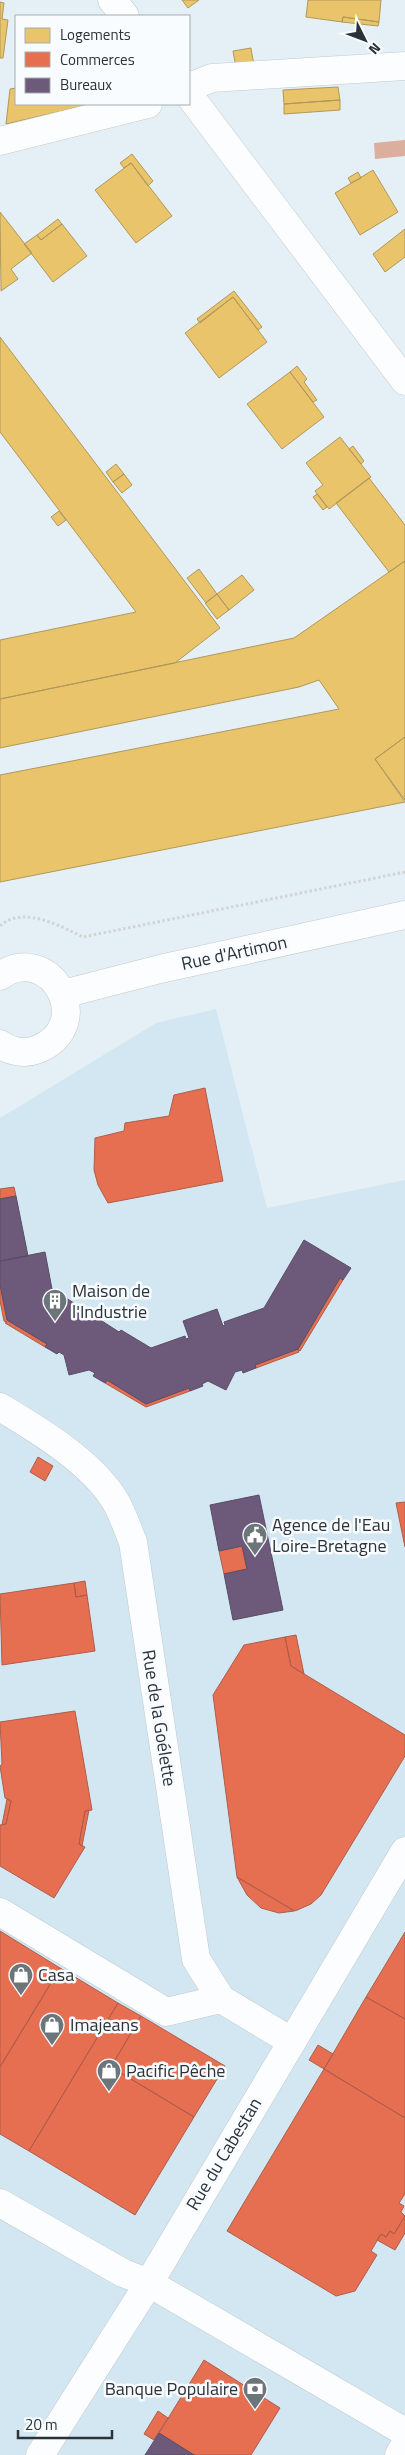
<svg xmlns="http://www.w3.org/2000/svg" width="405" height="2455" font-family="'Titillium Web',sans-serif">
  <style>
    .built { fill: #d3e7f2 }
    .water { fill: #dcae9e }
    .homes { fill: #e9c46a; stroke: #b0985b }
    .shops { fill: #e76f51; stroke: #af5d4a }
    .offices { fill: #6d597a; stroke: #594e66 }
    .lines { fill: none; stroke-linecap: round; stroke-linejoin: round }
    .minor-casing { stroke: #c1cace; stroke-width: 29 }
    .major-casing { stroke: #c1cace; stroke-width: 29 }
    .path { stroke: #d1d4d6; stroke-width: 3; stroke-dasharray: 2.5 2.5; stroke-linecap: butt }
    .minor { stroke: #fbfdfe; stroke-width: 28 }
    .major { stroke: #fbfdfe; stroke-width: 28 }
    .labels { text-anchor: middle; stroke-width: 5; stroke-linejoin: round; paint-order: stroke }
    .street-label { font-size: 18px; fill: #2b3338; stroke: #f8fcff }
    .poi-label { font-size: 18px; fill: #2b3338; stroke: #f8fcff; text-anchor: start }
  </style>
  <rect width="100%" height="100%" fill="#e5f0f6"/>
  <path class="built" d="M216,1009L267,1208L405,1180V2455H0V1118L156,1023Z"/>
  <path class="water" d="M405,140V156L375,159L374,143Z"/>
  <path class="homes" d="M182,0H199L188,8Z
    M308,0H381L379,22L343,17L342,22L306,17Z
    M0,2L4,3L2,19L8,20L3,58H0Z
    M343,17L379,22L378,26L342,22Z
    M251,48L254,66L236,68L233,51Z
    M338,87L340,100L284,104L283,90Z
    M16,88V104H92L6,124L10,89Z
    M340,100V110L284,114V104Z
    M132,154L153,181L148,186L131,163L124,168L120,163Z
    M131,163L172,216L136,243L95,190Z
    M373,170L398,212L360,235L335,193Z
    M358,172L361,178L351,183L348,178Z
    M0,212L32,253L11,269L18,279L1,291Z
    M58,219L62,224L41,240L37,235Z
    M62,224L87,256L53,282L24,244L37,235L41,240Z
    M405,229V257L385,272L373,254Z
    M234,291L262,327L258,330L233,297L200,323L197,319Z
    M233,297L267,342L219,378L185,333Z
    M0,337L220,628L175,663L0,699V640L136,612L0,432Z
    M297,366L307,379L304,382L317,400L313,402L290,372Z
    M290,372L324,417L282,449L247,404Z
    M340,437L371,477L329,509L315,491L323,485L306,463Z
    M353,446L364,461L361,464L349,449Z
    M116,464L124,474L113,482L106,472Z
    M124,474L132,485L122,493L113,482Z
    M369,478L405,525V561L389,572L336,503Z
    M317,494L327,507L323,510L313,497Z
    M59,511L66,520L58,526L51,517Z
    M405,561V737L375,759L405,802L0,882V775L339,709L319,680L299,687L0,748V699L294,638Z
    M199,569L217,594L206,603L187,578Z
    M242,575L254,590L229,610L217,594Z
    M217,594L229,610L217,619L205,603Z
    M405,737V800L375,759Z"/>
  <path class="shops" d="M205,1088L223,1181L108,1203L98,1185L94,1170L95,1138L124,1131L125,1123L169,1116L174,1095Z
    M14,1187L16,1196L0,1199V1189Z
    M340,1278L343,1280L300,1351L298,1349Z
    M0,1284L7,1320L47,1344L45,1347L5,1323L7,1322L4,1321L0,1301Z
    M298,1349L299,1352L256,1368L255,1365Z
    M107,1380L146,1404L189,1388L190,1391L146,1407L105,1383Z
    M38,1457L53,1466L45,1481L30,1472Z
    M405,1502V1547L396,1503Z
    M242,1546L247,1569L224,1574L219,1551Z
    M85,1581L87,1595L76,1597L74,1583Z
    M74,1583L76,1597L87,1595L95,1651L2,1665L0,1594Z
    M296,1635L304,1674L291,1666L285,1637Z
    M285,1637L291,1666L405,1735V1756L321,1895L311,1904L295,1911L237,1877L213,1695L244,1645Z
    M75,1711L92,1810L85,1811L79,1844L85,1847L54,1898L0,1866V1825L6,1824L11,1801L5,1798L0,1766L2,1764L0,1722Z
    M7,1799L11,1801L6,1824L2,1825Z
    M89,1810L82,1846L79,1844L85,1811Z
    M237,1877L294,1911L279,1913L261,1908L247,1895Z
    M0,1931L60,1968L0,2067Z
    M405,1932V2019L366,1997Z
    M60,1968L118,2003L29,2151L0,2134V2067Z
    M366,1997L405,2019V2118L324,2069Z
    M118,2003L141,2016L111,2067L194,2117L135,2215L29,2151Z
    M141,2016L225,2066L194,2117L111,2067Z
    M318,2045L333,2054L324,2069L309,2060Z
    M324,2069L405,2118V2194L399,2203L404,2206L401,2212L405,2216L394,2234L390,2231L386,2237L381,2234L371,2251L377,2255L355,2291L336,2296L227,2231Z
    M405,2216V2233L395,2250L377,2240L381,2234L386,2237L390,2231L394,2234Z
    M204,2360L280,2408L251,2455H194L159,2433Z
    M158,2411L168,2418L154,2440L144,2434Z"/>
  <path class="offices" d="M16,1196L28,1256L0,1261V1199Z
    M304,1240L351,1268L343,1280L340,1278L298,1349L255,1365L256,1368L243,1373L242,1370L235,1372L226,1390L208,1381L202,1384L203,1386L190,1391L189,1388L146,1404L107,1380L105,1383L93,1376L95,1373L89,1370L69,1375L64,1355L59,1352L57,1354L45,1347L47,1344L7,1320L0,1284V1261L45,1252L52,1289L119,1332L121,1330L151,1348L185,1336L186,1339L189,1338L183,1321L217,1309L223,1326L225,1325L224,1322L264,1308Z
    M259,1495L283,1610L233,1620L224,1574L247,1569L242,1546L219,1551L210,1505Z
    M159,2433L194,2455H145Z"/>
  <g class="lines">
    <defs>
      <path id="minor" d="M189,87L212,78L405,66
        M0,141L148,104
        M0,976C50,940 99,1026 36,1050C25,1054 10,1052 0,1044
        M63,994L160,969L405,915
        M0,1407C38,1430 89,1460 114,1499C122,1511 127,1528 133,1542L196,1959L221,1999L291,2041
        M0,1912L166,2012L221,1999
        M0,2203L123,2273L149,2283L405,2432
        M40,2455L149,2283L405,1851
        M399,2455L405,2445"/>
      <path id="major" d="M112,0L125,16
        M189,95L405,381"/>
    </defs>
    <use href="#minor" class="minor-casing"/>
    <use href="#major" class="major-casing"/>
    <path class="path" d="M0,926C23,905 60,926 83,937L405,872"/>
    <use href="#minor" class="minor"/>
    <use href="#major" class="major"/>
  </g>
  <defs>
    <symbol id="building-pin" viewBox="-11 -11 22 30"><path d="M0 17L-7.5 6A9.5 9.5 0 1 1 7.5 6Z" fill="#6c757a" stroke="#f8fcff"/><path d="M-4-6H4V6H1V3H-1V6H-4ZM-2.5-4.3h1.7v1.8h-1.7ZM.8-4.3h1.7v1.8H.8ZM-2.5-1h1.7V.8h-1.7ZM.8-1h1.7V.8H.8Z" fill="#fff"/></symbol>
    <symbol id="civic-pin" viewBox="-11 -11 22 30"><path d="M0 17L-7.5 6A9.5 9.5 0 1 1 7.5 6Z" fill="#6c757a" stroke="#f8fcff"/><path d="M-.6-6.5H3V-4.5H.6V-3L4-1V1h2V6H-6V1h2V-1L-.6-3ZM-1.2 2.5V6h2.4V2.5Z" fill="#fff"/></symbol>
    <symbol id="shop-pin" viewBox="-11 -11 22 30"><path d="M0 17L-7.5 6A9.5 9.5 0 1 1 7.5 6Z" fill="#6c757a" stroke="#f8fcff"/><path d="M-5-2.5h2.3a2.7 3.5 0 0 1 5.4 0H5L5.5 6h-11ZM-1.5-2.5h3a1.5 2.3 0 0 0-3 0Z" fill="#fff"/></symbol>
    <symbol id="bank-pin" viewBox="-11 -11 22 30"><path d="M0 17L-7.5 6A9.5 9.5 0 1 1 7.5 6Z" fill="#6c757a" stroke="#f8fcff"/><path d="M-6-4H6V4H-6ZM0-2.3a2.3 2.3 0 1 0 0 4.6a2.3 2.3 0 1 0 0-4.6Z" fill="#fff"/></symbol>
  </defs>
  <g fill-rule="evenodd">
    <use href="#building-pin" x="41" y="1287" width="28" height="38"/>
    <use href="#civic-pin" x="241" y="1521" width="28" height="38"/>
    <use href="#shop-pin" x="7" y="1961" width="28" height="38"/>
    <use href="#shop-pin" x="38" y="2011" width="28" height="38"/>
    <use href="#shop-pin" x="95" y="2057" width="28" height="38"/>
    <use href="#bank-pin" x="241" y="2375" width="28" height="38"/>
  </g>
  <g class="labels">
    <g class="street-label">
      <text transform="translate(234 953) rotate(-12)" y="6">Rue d'Artimon</text>
      <text transform="translate(159 1718) rotate(81)" y="6">Rue de la Goélette</text>
      <text transform="translate(224 2154) rotate(-59)" y="6">Rue du Cabestan</text>
    </g>
    <g class="poi-label">
      <text x="72" y="1297">Maison de<tspan x="72" dy="21">l'Industrie</tspan></text>
      <text x="272" y="1531">Agence de l'Eau<tspan x="272" dy="21">Loire-Bretagne</tspan></text>
      <text x="38" y="1981">Casa</text>
      <text x="70" y="2031">Imajeans</text>
      <text x="126" y="2077">Pacific Pêche</text>
      <text x="238" y="2395" text-anchor="end">Banque Populaire</text>
    </g>
  </g>
  <rect x="15" y="15" width="175" height="90" fill="#f8fcff" stroke="#a6acaf"/>
  <rect x="25" y="28" width="25" height="15" fill="#e9c46a" stroke="#a6acaf"/>
  <text x="60" y="40" font-size="15" fill="#2b3338">Logements</text>
  <rect x="25" y="52" width="25" height="15" fill="#e76f51" stroke="#a6acaf"/>
  <text x="60" y="65" font-size="15" fill="#2b3338">Commerces</text>
  <rect x="25" y="78" width="25" height="15" fill="#6d597a" stroke="#a6acaf"/>
  <text x="60" y="90" font-size="15" fill="#2b3338">Bureaux</text>
  <g transform="translate(365 40) rotate(132)" stroke="#f8fcff" stroke-width="4" paint-order="stroke">
  <path d="M0-4L9 19L0 12L-9 19Z" fill="#2b3338"/>
  <text y="-8" font-size="14" font-weight="bold" text-anchor="middle" fill="#2b3338">N</text>
  </g>
  <path d="M18 2430v8h94v-8" fill="none" stroke="#2b3338" stroke-width="2.5"/>
  <text x="25" y="2430" font-size="15" fill="#2b3338" stroke="#f8fcff" stroke-width="4" paint-order="stroke">20 m</text>
</svg>
